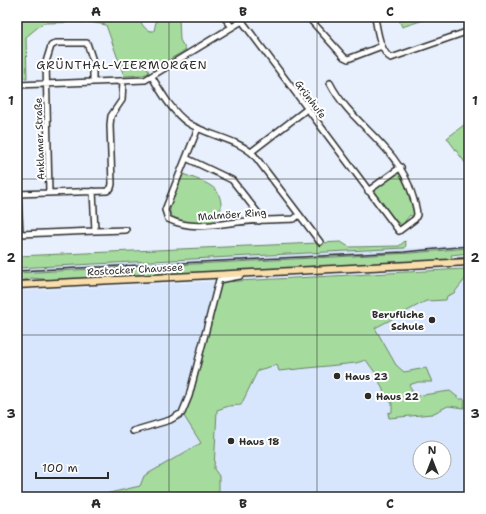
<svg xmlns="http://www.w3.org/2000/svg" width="486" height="514" font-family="'Shantell Sans',sans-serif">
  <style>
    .built { fill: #d8e6fd; fill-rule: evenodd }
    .green { fill: #a6db9e; stroke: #688364 }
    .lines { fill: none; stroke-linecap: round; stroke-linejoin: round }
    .minor-casing { stroke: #2b2b2b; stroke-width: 8 }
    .major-casing { stroke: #2b2b2b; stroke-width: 9 }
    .minor { stroke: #fff; stroke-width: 5 }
    .major { stroke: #f9deab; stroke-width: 6 }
    .rail { stroke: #2b2b2b; stroke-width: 1.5 }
    .grid { fill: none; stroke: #2b2b2b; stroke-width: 1; stroke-opacity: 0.55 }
    .poi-dot { fill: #2b2b2b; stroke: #fff; stroke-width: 1.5 }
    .labels { text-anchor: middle; stroke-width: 4; stroke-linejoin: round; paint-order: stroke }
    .street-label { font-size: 10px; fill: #2b2b2b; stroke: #fff }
    .poi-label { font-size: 10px; font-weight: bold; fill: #2b2b2b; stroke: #fff; text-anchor: start }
    .quarter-label { font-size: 12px; letter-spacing: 1px; fill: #2b2b2b; stroke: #fff }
    .neatline { fill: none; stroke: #2b2b2b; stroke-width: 1.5 }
    .grid-label { font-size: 13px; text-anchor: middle; font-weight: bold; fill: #2b2b2b }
  </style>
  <rect width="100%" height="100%" fill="#e8f0fe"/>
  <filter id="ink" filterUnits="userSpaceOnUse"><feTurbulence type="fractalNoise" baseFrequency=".025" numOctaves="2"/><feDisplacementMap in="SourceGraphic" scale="8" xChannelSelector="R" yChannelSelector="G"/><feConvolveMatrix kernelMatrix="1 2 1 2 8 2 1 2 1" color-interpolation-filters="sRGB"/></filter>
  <g filter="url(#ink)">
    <path class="built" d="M469,244V248L412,253L17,273V268L405,248H419Z
      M469,269V497H17V291ZM420,448H444V472H420Z"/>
    <path class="green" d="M17,17H138C142,24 145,32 154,31L157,17H179L180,40L186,50L158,66L145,61L149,73L143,75L124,76L106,25L90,22L43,23L26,37L27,78H20Z
      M398,17H433L402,27Z
      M469,121V168L447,138Z
      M400,172C409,182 418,205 414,218L410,215L405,221L407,224L402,225L392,219L372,191L379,184Z
      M183,174C193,178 208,182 216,190C223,199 223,214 214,221C206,227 177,221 170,215V209Z
      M405,241L406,244L405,248L17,268V256L341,242L349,247L399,246Z
      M469,248V253L451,255L452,258L469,257V259L450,261L54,280L31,278L17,282V273L412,253Z
      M464,269L466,278L454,293L447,296L446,300L426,301L375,328L396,365L404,372L426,368L432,382H418L409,385L416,396L450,391L460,399H465L464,408L448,406L432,414L389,418L388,413L392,412V403L387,399L376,374L366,360L356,363L279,371L277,365L258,370L241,405L229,406L217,410L214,469L219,476V497H92L140,486L144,476L201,443L182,413L219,282Z"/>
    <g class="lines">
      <defs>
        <path id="minor" d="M224,17L232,27
          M308,17L344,57L348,59L382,46
          M375,17C377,29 380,52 391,58L469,31
          M242,21L399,231L415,219L417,215C417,208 414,201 412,194C397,144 352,126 330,83
          M152,77C161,92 173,113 188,123C208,136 236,138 254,155L320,242
          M17,85L145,80L242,21L245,17
          M198,128L165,210L168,219C190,230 214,225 238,222C256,220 276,220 294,219L299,215
          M251,152L307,109
          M186,158L232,180L258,213L259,221
          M368,191L401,167
          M49,193L46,62L51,46L56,43H87L93,61V82
          M17,194L107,191L111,188L112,184L110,125L111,116L122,100L123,81
          M18,194L20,234L95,231L93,191
          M95,231L126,230
          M133,431L170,420L182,413L189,396L219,280L240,276"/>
        <path id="major" d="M17,285L469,262"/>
      </defs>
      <use href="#minor" class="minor-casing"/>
      <use href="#major" class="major-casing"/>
      <use href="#minor" class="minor"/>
      <use href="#major" class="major"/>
      <path class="rail" d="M17,271L404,252L469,246"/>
    </g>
  </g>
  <path class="grid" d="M169,17V497M317,17V497M17,179H469M17,335H469"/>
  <g class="poi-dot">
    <circle cx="432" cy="320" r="4"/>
    <circle cx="337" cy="376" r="4"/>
    <circle cx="368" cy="396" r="4"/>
    <circle cx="231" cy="441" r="4"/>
  </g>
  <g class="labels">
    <g class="street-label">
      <text transform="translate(311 99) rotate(53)" y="4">Grünhufe</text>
      <text transform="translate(39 139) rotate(-92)" y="4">Anklamer Straße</text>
      <text transform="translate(232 214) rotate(-4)" y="4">Malmöer Ring</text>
      <text transform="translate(135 269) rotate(-3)" y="4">Rostocker Chaussee</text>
    </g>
    <g class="poi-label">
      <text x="424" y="318" text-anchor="end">Berufliche<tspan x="424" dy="12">Schule</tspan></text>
      <text x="345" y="380">Haus 23</text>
      <text x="376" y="400">Haus 22</text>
      <text x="239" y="445">Haus 18</text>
    </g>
    <g class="quarter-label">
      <text x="122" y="69">GRÜNTHAL-VIERMORGEN</text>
    </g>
  </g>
  <rect width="486" height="514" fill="none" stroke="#fff" stroke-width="44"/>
  <g transform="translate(432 460)"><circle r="19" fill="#ffffff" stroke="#aaaaaa"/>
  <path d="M0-3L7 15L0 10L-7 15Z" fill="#2b2b2b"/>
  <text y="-6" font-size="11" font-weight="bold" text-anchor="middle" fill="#2b2b2b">N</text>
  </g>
  <path d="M36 472v6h72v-6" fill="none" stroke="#2b2b2b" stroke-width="2"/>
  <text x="42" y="472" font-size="12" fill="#2b2b2b" stroke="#ffffff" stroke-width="3" paint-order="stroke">100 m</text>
  <rect x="22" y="22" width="442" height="470" class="neatline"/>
  <g class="grid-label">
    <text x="96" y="16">A</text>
    <text x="243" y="16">B</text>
    <text x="390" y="16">C</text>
    <text x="11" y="105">1</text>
    <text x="475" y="105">1</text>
    <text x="11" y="262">2</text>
    <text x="475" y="262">2</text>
    <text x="11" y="418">3</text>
    <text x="475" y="418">3</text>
    <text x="96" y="508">A</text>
    <text x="243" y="508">B</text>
    <text x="390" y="508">C</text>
  </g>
</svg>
